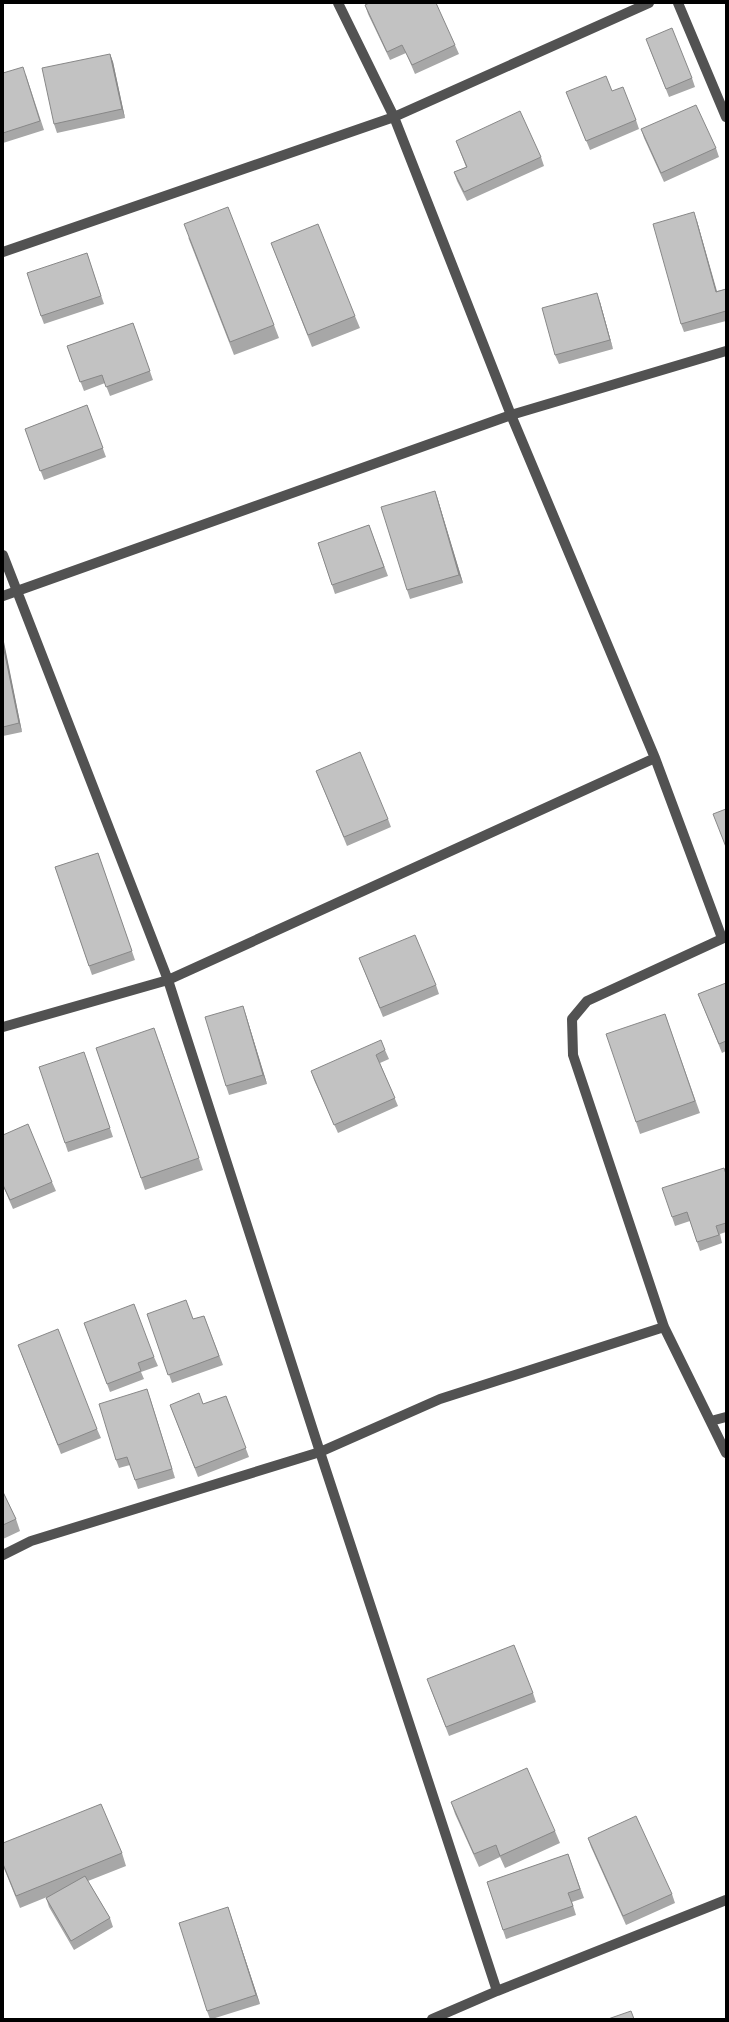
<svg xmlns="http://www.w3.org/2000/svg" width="729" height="2022" font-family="'Public Sans',sans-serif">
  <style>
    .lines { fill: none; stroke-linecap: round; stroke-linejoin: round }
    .minor { stroke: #525252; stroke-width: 10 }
    .wall { fill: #a7a7a7 }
    .shaded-wall { fill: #888 }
    .building { fill: #c2c2c2; stroke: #888 }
  </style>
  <rect width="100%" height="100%" fill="#fff"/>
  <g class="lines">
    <path class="minor" d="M338,3L394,117L511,415L655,758L722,938
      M678,3L726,117
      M3,252L394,117L649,3
      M3,555L168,980L320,1452L497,1991
      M3,596L511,415L726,351
      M726,937L587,1001L572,1019L573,1055L664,1327L726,1453
      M3,1027L168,980L655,758
      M711,1421L726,1417
      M3,1555L31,1541L320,1452L440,1399L664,1327
      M432,2019L497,1991L726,1900"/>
  </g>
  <path class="wall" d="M365,5L455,45L459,54L415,74L406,53L390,60L368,14Z
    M649,47L692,78L695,87L669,97Z
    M110,54L113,62L125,118L57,133L54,124Z
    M3,73L26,75L44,130L3,143Z
    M612,91L636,120L639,129L590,150L566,92Z
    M641,129L716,148L719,157L664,182L644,138Z
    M456,141L541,157L544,166L467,201L457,181L454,172L466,167Z
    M697,221L717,291L726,289V321L684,332L681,324Z
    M188,237L274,325L279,338L234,355Z
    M271,243L355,316L360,328L312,347Z
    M87,253L104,304L44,324L41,316Z
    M600,302L613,349L559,364L555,355Z
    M133,323L153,380L110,396L105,383L84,391L67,346Z
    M87,405L106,457L44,480L25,429Z
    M435,491L438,500L463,583L410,599L407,590Z
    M369,525L388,576L335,594L318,543Z
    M3,640L22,732L3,736Z
    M316,771L388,819L391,827L347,846Z
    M98,853L135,960L92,975L55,867Z
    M359,958L436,985L439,994L383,1017Z
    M726,983V1051L722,1053L698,994Z
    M243,1006L267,1084L229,1095L226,1086Z
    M665,1014L700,1113L640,1134L636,1122Z
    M159,1041L203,1170L145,1190L96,1048Z
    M385,1050L389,1059L380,1063L398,1106L338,1133L314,1080L311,1071Z
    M87,1060L113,1137L68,1152L65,1143Z
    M3,1135L52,1182L56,1191L13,1209L3,1186Z
    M726,1174V1232L720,1234L722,1243L700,1251L690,1221L675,1226L672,1217Z
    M147,1314L193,1319L204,1316L223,1365L172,1383Z
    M84,1323L154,1357L158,1366L141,1372L144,1379L110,1392Z
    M21,1353L97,1429L101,1438L61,1454Z
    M226,1396L249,1457L198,1477L170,1405L203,1404Z
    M150,1398L175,1478L138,1489L130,1465L119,1468L116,1460Z
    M3,1492L16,1519L20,1531L3,1539Z
    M430,1687L533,1693L536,1702L449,1736Z
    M451,1802L555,1831L560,1843L505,1868L500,1857L479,1867L455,1814Z
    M588,1838L672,1894L675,1903L626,1925L591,1847Z
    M3,1843L122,1853L126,1866L88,1881L110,1918L113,1927L74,1950L49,1907L46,1898L47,1897L20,1908L3,1866Z
    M568,1854L584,1898L572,1902L576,1915L506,1939L487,1882Z
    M228,1907L260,2004L212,2019H210L207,2011Z"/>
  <path class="shaded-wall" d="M110,54L113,62L125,118L122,109Z
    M694,212L697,221L719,300L716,292Z
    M597,293L600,302L613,349L610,340Z
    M435,491L438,500L463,583L459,575Z
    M3,640L4,642L22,732L19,723L3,645Z
    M243,1006L246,1015L267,1084L263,1075Z
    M147,1389L150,1398L175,1478L172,1469Z
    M228,1907L231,1916L260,2004L256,1995Z"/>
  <path class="building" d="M369,3H436L455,45L412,65L402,45L387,52L365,5Z
    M672,28L692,78L666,89L646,39Z
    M110,54L122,109L54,124L42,68Z
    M23,67L40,121L3,133V73Z
    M606,76L612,91L623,87L636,120L586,141L566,92Z
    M696,105L716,148L661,173L641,129Z
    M520,111L541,157L464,192L454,172L467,167L456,141Z
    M228,207L274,325L230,342L184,224Z
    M694,212L716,292L726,289V311L681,324L653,224Z
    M318,224L355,316L308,335L271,243Z
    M87,253L101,296L41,316L27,273Z
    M597,293L610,340L555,355L542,308Z
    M133,323L150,371L106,387L102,375L80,382L67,346Z
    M87,405L103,448L40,471L25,429Z
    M435,491L459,575L407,590L381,507Z
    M369,525L384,567L332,585L318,543Z
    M3,645L19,723L3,727Z
    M360,752L388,819L344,837L316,771Z
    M726,809V847L713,814Z
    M98,853L132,951L89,966L55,867Z
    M415,935L436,985L380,1008L359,958Z
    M726,983V1041L719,1044L698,994Z
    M243,1006L263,1075L226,1086L205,1017Z
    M665,1014L695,1101L636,1122L606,1034Z
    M154,1028L199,1158L141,1178L96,1048Z
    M381,1040L385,1050L376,1055L395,1098L334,1125L311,1071Z
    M84,1052L110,1128L65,1143L39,1067Z
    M28,1124L52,1182L10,1200L3,1185V1135Z
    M724,1168L726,1174V1223L716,1226L719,1235L697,1242L687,1212L672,1217L662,1188Z
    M186,1300L193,1319L204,1316L219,1356L168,1375L147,1314Z
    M134,1304L154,1357L138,1363L141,1371L107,1384L84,1323Z
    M58,1329L97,1429L58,1445L18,1345Z
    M147,1389L172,1469L135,1480L127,1457L116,1460L99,1404Z
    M199,1393L203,1404L226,1396L246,1448L195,1468L170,1405Z
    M3,1492L16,1519L3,1525Z
    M514,1645L533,1693L446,1727L427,1679Z
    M527,1768L555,1831L500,1856L496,1845L474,1854L451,1802Z
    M101,1804L122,1853L16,1896L3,1864V1843Z
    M636,1816L672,1894L623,1916L588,1838Z
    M568,1854L580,1889L568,1893L573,1906L503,1930L487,1882Z
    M85,1876L110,1918L71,1941L46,1898Z
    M228,1907L256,1995L207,2011L179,1923Z
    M631,2011L634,2019H608Z"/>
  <rect width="729" height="2022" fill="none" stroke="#000000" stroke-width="8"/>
</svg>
